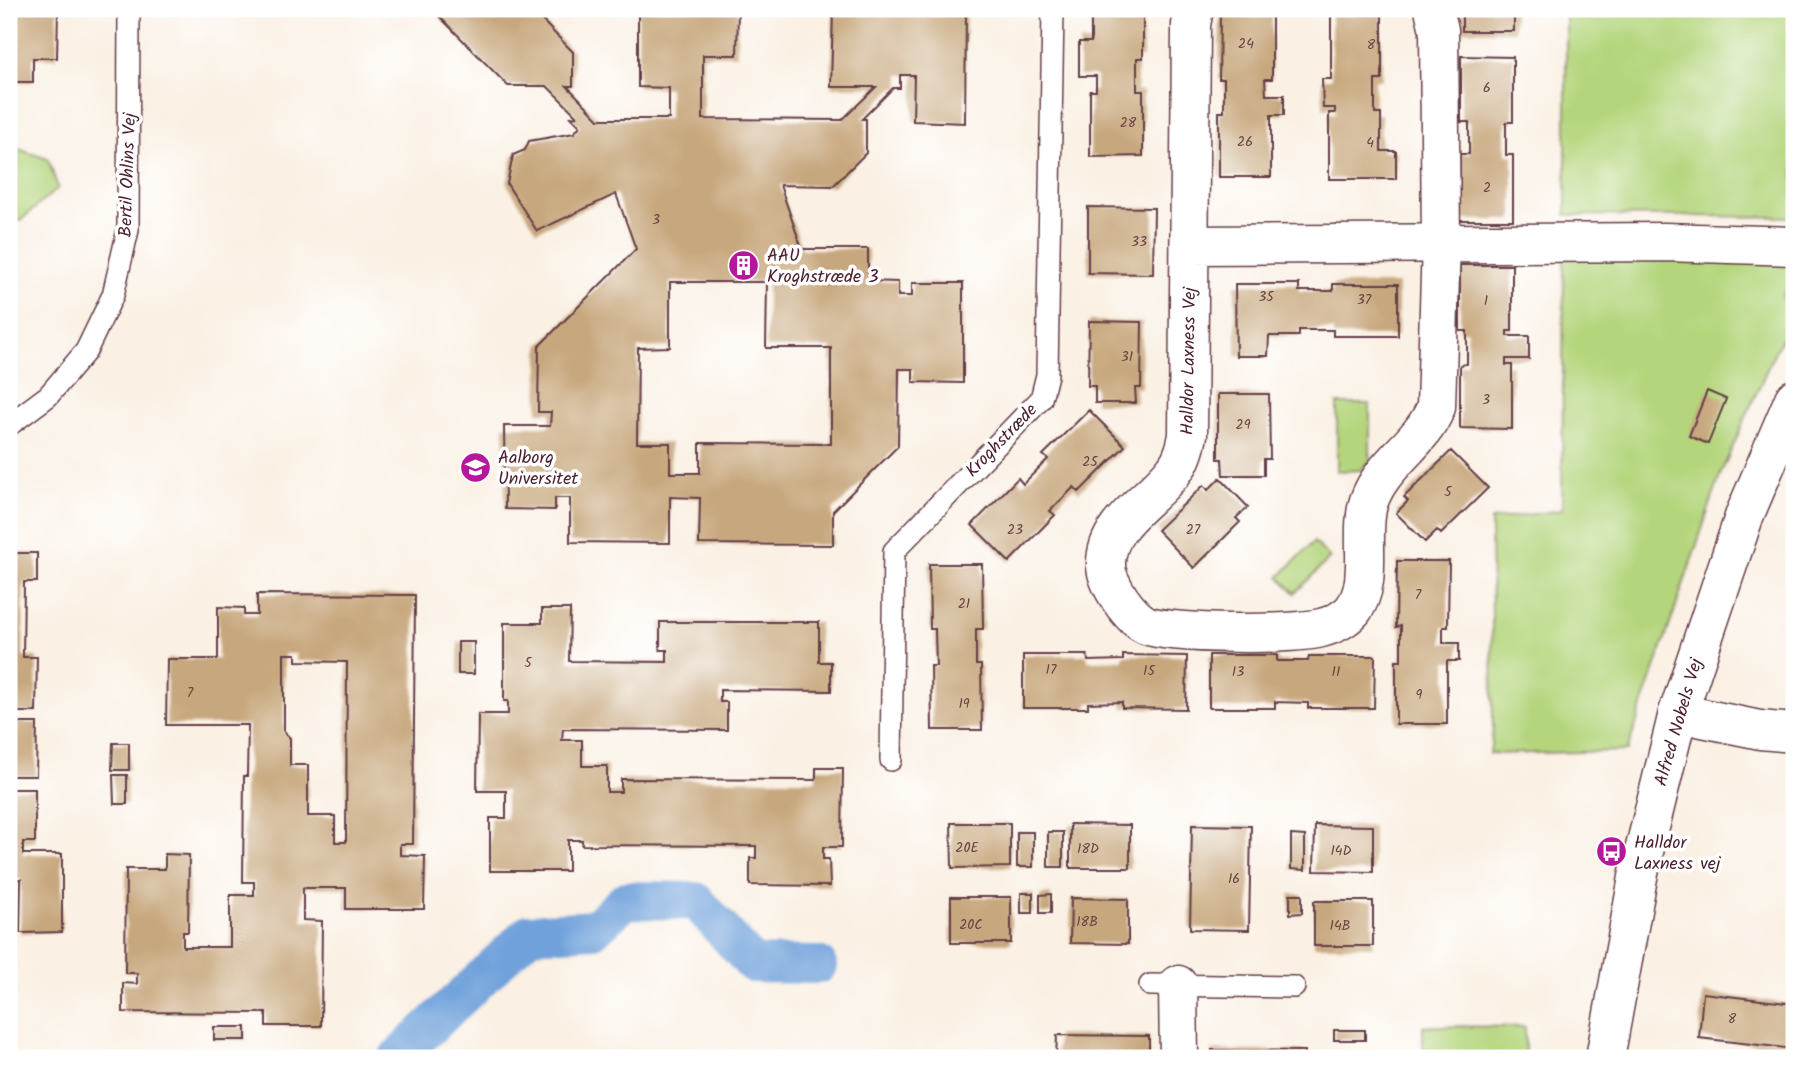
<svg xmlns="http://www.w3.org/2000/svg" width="1803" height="1067" font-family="Kalam,sans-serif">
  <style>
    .green { fill: #b4d57c; stroke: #7f7a54; stroke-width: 2 }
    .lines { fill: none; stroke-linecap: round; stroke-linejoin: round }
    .canal { stroke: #6fa1da; stroke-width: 38 }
    .building { fill: #c7a77d; fill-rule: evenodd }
    .lane-casing { stroke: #643e47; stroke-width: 24 }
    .street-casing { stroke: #643e47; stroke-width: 41 }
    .secondary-casing { stroke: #643e47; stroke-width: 41 }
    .lane { stroke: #fff; stroke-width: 21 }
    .street { stroke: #fff; stroke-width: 38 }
    .secondary { stroke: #fff; stroke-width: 38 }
    .labels { text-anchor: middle; stroke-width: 7; stroke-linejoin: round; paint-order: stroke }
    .number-label { font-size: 14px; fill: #694140 }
    .street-label { font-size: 18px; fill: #4a1f2b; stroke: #fff }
    .poi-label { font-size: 18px; fill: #4a1f2b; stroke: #fff; text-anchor: start }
  </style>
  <rect width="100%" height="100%" fill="#fff"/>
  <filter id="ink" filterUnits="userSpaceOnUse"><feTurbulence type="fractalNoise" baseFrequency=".0143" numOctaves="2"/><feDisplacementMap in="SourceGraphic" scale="14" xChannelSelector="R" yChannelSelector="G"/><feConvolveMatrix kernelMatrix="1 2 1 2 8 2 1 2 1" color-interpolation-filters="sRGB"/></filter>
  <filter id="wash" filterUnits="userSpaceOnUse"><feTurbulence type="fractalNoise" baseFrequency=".00686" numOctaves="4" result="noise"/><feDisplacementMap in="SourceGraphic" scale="28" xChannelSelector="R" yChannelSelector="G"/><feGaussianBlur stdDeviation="1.57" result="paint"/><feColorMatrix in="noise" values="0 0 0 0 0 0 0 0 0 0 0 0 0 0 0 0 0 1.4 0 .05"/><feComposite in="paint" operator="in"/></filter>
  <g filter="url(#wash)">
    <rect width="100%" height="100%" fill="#faf0e3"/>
    <path class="green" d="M1566,9H1794V217L1566,215Z
      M9,146L48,159L58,188L21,220L9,219Z
      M1564,254L1794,255V273L1782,297L1794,309V318L1774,353L1721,473L1627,751L1490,754L1493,729L1491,520L1562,510Z
      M1337,404H1370V460L1361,470L1337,471Z
      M1314,542L1330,558L1295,593L1279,577Z
      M1423,1026L1525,1027V1058H1423Z"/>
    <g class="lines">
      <path class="canal" d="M397,1058L529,933L594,929L626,900L696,901L753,964L818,965"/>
    </g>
    <g id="blocks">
      <path class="building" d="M9,9H58L57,58H33V82H14V118H9Z
        M432,9H531L573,52V86H567L599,119H669V88L638,87V9H738L737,55H703V119L842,120L876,87H831L833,9H966L965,123L913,121L914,75H900V88H893L862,119H866V153L833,186L780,185L802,249H868V281L898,282V296H912V283H963V383L913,382V369H899L898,446L833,511V545L699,544L700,498L670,497V543L570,542V498H555V510L505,509L504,426H550L551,412H538L539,346L636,249L616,194L537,231L507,184L513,155L525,150L529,141L574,133L580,126L571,117L577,116L547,86H508ZM670,282H767L766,348H831V444L700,443V473H670V443H637L638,348L670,347Z
        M1091,9H1143V58H1137V91H1143V156L1090,157V91H1096V76H1079V42H1091Z
        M1462,9H1514V31H1462Z
        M1220,14H1272V79H1265L1266,95H1284V115H1271V177H1219V112H1224V79H1219Z
        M1331,15H1382V80H1375V114H1381V151H1396V179H1329V113H1335V108H1323L1322,79H1331Z
        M1461,56L1513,57V122H1506V155H1513V220H1460V154H1469V122H1461Z
        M1088,207L1154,208L1153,274L1088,273Z
        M1460,265H1512V331H1507V336H1529V359H1506V365H1512V429L1460,428V365L1467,364V331H1460Z
        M1235,284H1299V291H1333V284H1398V336H1333V330H1299V336H1269L1268,356H1236Z
        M1089,321L1142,322L1141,388H1135L1136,403H1095V386H1088Z
        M1707,391L1726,399L1708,444L1689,436Z
        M1218,394H1269L1270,459H1264V475H1223L1222,459H1218Z
        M1089,410L1125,446L1079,492L1074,487L1050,511L1055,515L1009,562L972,525L1018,478L1023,484L1048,459L1043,455Z
        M1451,451L1488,488L1441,534L1437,530L1425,542L1396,513L1408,501L1404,497Z
        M1220,478L1248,507L1236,518L1240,522L1194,568L1157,530L1204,485L1208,490Z
        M9,553H37V582H24L23,657H37L36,712H9Z
        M1397,561H1449L1448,627H1443V643H1459V661H1447V724H1396V661H1401V626L1396,627Z
        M929,564H982L983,629H976V665H981L982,730H932L931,666H936L935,629H930Z
        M257,594L415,595L413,844H400V855L425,856L424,909H346V888H303V920L322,921L321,1026H266V1013L123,1012V983L137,984V973H125L126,869H165V854L189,855L188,932H183V947H230V895H254V882H243L244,776H247L248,725H166L167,659H218V607L244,608V615H257ZM284,654H296V661L347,662L346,842H335V816H308V765H290V738L284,732Z
        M542,609H570L569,661L667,662V650H660V622H819V662H831V691L720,690V702H727V730L563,729L562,740H582V766H607V792H621V779L816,780V768H843L842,847H823V859H829L830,886L750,885V858H756V846L582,845V840H568V871H490V818H506V791H477L478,714H508V701H504V623H542Z
        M458,642H474V674H458Z
        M1023,655H1087L1088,661L1123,660V655L1187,656L1186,709L1122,708V702L1088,703V708H1023Z
        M1209,655H1277V661H1308L1309,656H1375L1374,708H1308V703L1275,702V708H1209Z
        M9,723H37L36,776H9Z
        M113,743H129V770H112Z
        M113,775H127V804H114Z
        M9,789H35V842H23V854H62V932L20,933L21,879H9Z
        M951,823H1010V867L952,868Z
        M1070,824L1130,825V868H1070Z
        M1192,825L1251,826L1249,930L1190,929Z
        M1315,825L1373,826V872L1314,871Z
        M1017,832H1033V867H1017Z
        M1048,832H1063V867H1048Z
        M1291,835L1305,836V870L1291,869Z
        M1021,893H1033V913H1021Z
        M1051,894V913H1040V895Z
        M1290,894H1302V913L1290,914Z
        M951,897H1011V943H951Z
        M1071,898L1128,899V944L1070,943Z
        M1314,901H1373V946H1314Z
        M1703,993L1794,1004V1049L1699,1038Z
        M214,1027H246V1040H214Z
        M1334,1030H1365V1040H1334Z
        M1057,1035L1149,1036V1058H1056Z
        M1212,1050L1305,1051V1058H1212Z
        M986,1053L1038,1054V1058H985Z"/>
    </g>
  </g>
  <g filter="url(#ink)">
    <use href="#blocks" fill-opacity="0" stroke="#643e47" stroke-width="2"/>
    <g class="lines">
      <defs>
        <path id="lane" d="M9,425L48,396L86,351L113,295L128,230L129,9
          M891,760L894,551L1041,399L1047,375L1053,9
          M1150,985L1294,987"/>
        <path id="street" d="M1194,9L1191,25L1188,435C1186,447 1183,459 1175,469C1153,500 1105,522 1106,565C1106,583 1130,618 1146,625C1172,635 1294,635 1321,628C1333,625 1345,619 1353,610C1375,582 1358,533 1369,501C1382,463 1422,444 1436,407L1441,242L1439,30L1434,9
          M1190,245L1664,242L1794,246
          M1678,713L1760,730L1794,733
          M1178,985L1179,1058"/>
        <path id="secondary" d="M1605,1058L1639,872L1678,713L1745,514L1794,399"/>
      </defs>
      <use href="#lane" class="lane-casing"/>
      <use href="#street" class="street-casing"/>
      <use href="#secondary" class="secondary-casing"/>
      <use href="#lane" class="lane"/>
      <use href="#street" class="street"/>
      <use href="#secondary" class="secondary"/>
    </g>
  </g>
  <defs>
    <symbol id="building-disc" viewBox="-11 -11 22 22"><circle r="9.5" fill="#b5179e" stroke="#fff"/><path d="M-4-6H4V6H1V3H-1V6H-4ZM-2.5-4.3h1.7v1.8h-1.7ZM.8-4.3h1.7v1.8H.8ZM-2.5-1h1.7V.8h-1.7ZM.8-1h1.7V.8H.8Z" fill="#fff"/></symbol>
    <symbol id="university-disc" viewBox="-11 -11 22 22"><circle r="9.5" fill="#b5179e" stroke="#fff"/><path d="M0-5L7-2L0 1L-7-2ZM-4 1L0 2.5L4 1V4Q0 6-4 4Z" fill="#fff"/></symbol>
    <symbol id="bus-disc" viewBox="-11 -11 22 22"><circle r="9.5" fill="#b5179e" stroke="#fff"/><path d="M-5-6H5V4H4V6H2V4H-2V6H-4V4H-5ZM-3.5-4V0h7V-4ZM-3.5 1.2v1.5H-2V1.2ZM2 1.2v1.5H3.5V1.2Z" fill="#fff"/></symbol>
  </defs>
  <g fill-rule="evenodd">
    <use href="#building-disc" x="726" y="248" width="35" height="35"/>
    <use href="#university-disc" x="458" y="450" width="35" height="35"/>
    <use href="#bus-disc" x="1594" y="834" width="35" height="35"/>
  </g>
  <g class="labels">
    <g class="number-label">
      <text x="1246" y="48">24</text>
      <text x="1371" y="49">8</text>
      <text x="1487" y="92">6</text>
      <text x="1128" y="127">28</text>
      <text x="1245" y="146">26</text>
      <text x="1370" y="147">4</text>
      <text x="1487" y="192">2</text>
      <text x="656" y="224">3</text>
      <text x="1139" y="246">33</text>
      <text x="1266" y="301">35</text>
      <text x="1364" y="304">37</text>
      <text x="1486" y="305">1</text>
      <text x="1127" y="361">31</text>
      <text x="1486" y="404">3</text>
      <text x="1243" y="429">29</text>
      <text x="1090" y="466">25</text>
      <text x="1448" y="496">5</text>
      <text x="1015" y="534">23</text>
      <text x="1193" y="534">27</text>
      <text x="1418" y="599">7</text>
      <text x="964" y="608">21</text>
      <text x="528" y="667">5</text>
      <text x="1051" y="674">17</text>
      <text x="1149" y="675">15</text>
      <text x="1238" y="676">13</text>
      <text x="1336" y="676">11</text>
      <text x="190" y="697">7</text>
      <text x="1419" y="699">9</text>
      <text x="964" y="708">19</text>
      <text x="967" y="852">20E</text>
      <text x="1088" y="853">18D</text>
      <text x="1341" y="855">14D</text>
      <text x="1234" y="883">16</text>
      <text x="1087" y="926">18B</text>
      <text x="971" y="929">20C</text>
      <text x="1340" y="930">14B</text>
      <text x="1732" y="1023">8</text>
    </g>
    <g class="street-label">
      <text transform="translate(127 175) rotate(-88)" y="6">Bertil Ohlins Vej</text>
      <text transform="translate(1188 361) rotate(-89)" y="6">Halldor Laxness Vej</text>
      <text transform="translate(1001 440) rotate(-46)" y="6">Kroghstræde</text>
      <text transform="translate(1678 722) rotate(-74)" y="6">Alfred Nobels Vej</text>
    </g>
    <g class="poi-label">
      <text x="767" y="261">AAU<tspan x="767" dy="21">Kroghstræde 3</tspan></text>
      <text x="498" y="463">Aalborg<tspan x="498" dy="21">Universitet</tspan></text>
      <text x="1634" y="848">Halldor<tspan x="1634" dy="21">Laxness vej</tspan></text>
    </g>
  </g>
  <rect width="1803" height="1067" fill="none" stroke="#fff" stroke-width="35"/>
</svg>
